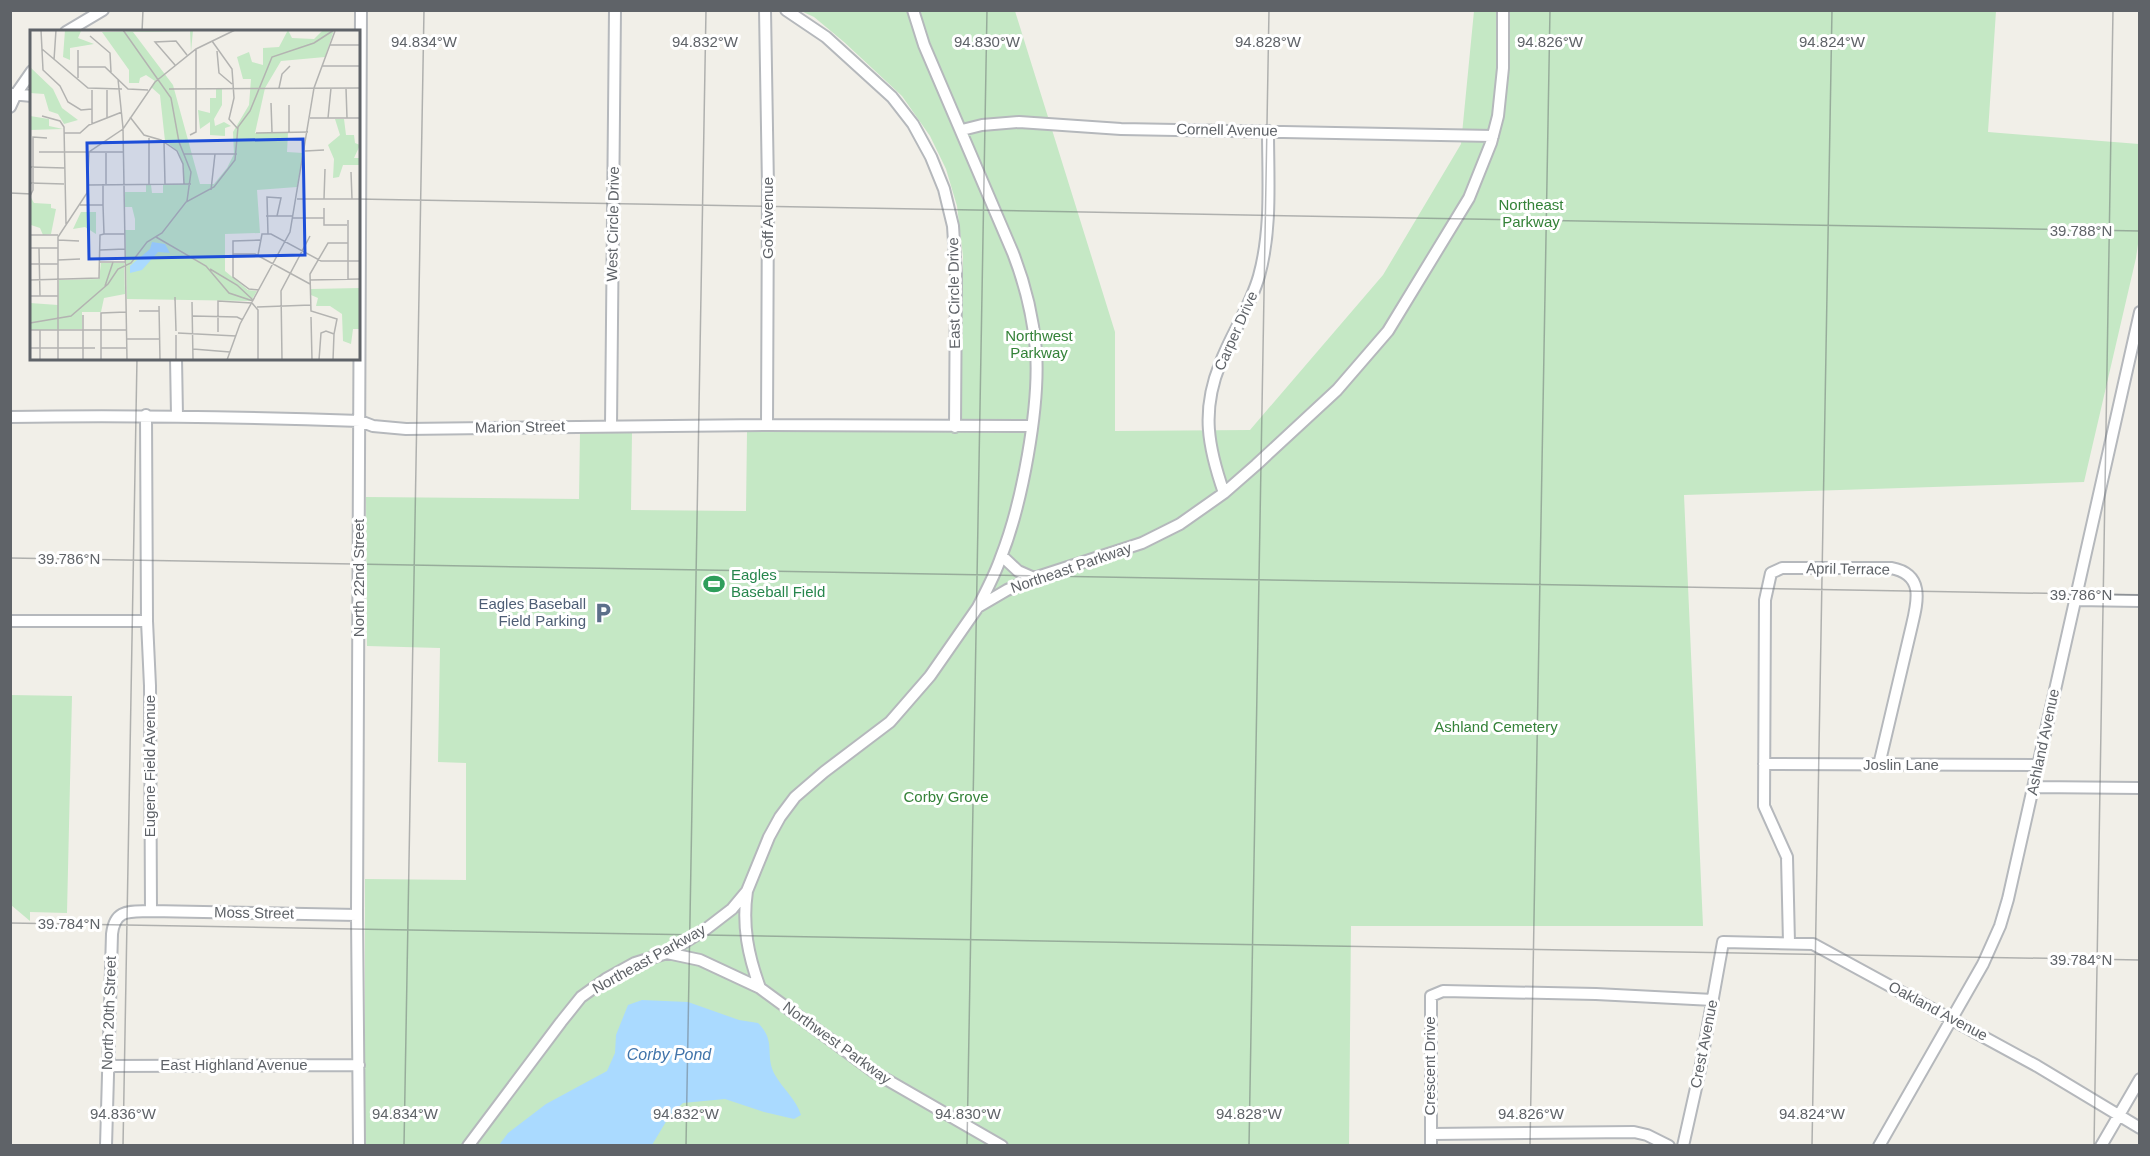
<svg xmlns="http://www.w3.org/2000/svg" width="2150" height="1156" font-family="Arial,sans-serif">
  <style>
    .green { fill: #c5e8c5 }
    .water { fill: #aadaff }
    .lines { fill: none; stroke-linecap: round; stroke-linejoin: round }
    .minor-casing { stroke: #b5b8bc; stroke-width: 14 }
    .minor { stroke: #fff; stroke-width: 10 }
    .ticks { fill: none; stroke: #5f6368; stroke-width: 1.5; stroke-opacity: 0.45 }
    .labels { text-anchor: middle; stroke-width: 6; stroke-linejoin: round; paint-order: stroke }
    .street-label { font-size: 15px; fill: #5f6368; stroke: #fff }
    .park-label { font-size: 15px; fill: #348238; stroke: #fff }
    .leisure-label { font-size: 15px; fill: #27864d; stroke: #fff; text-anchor: start }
    .service-label { font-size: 15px; fill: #4e5e75; stroke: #fff; text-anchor: end }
    .water-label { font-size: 16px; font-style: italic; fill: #4174aa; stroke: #fff }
    .inset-road { fill: none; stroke: #b3b3b1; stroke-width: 1.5 }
    .view { fill: #1d4ed8; fill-opacity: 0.15; stroke: #1d4ed8; stroke-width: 3 }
    .inset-edge { fill: none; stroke: #5f6368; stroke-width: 3 }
    .ticks-label { font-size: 15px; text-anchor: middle; fill: #5f6368; stroke: #fff; stroke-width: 6; stroke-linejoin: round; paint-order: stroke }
  </style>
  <rect width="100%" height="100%" fill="#f1efe8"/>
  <path class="green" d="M801,11H1015L1115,332V431L1250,430L1383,275L1461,144L1474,11H1996L1988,132L2139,144L2140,230L2136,258L2084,482L1684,495L1703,926H1351L1349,1145L365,1146V879L466,880V763L438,762L440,648L367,646L366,497L579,499L580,432H632L631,510L746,511L747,432L960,431L963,256L957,206L946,169L930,136L902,96L844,42L814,17Z
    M10,695L72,696L67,913L30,912V921L11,905Z"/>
  <path class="water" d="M642,1000L688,1002L739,1020L758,1023C777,1042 764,1054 775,1075C783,1089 796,1099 801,1115L794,1119L764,1112L725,1099L683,1103L670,1115L652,1145H499L508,1133L546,1104L607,1071L615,1053L616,1035L628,1005Z"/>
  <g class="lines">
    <defs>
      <path id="minor" d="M765,10L768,187L767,425
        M786,10L826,37L892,97L913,124L931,157L944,189L953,226L956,274L955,427
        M913,10L924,45L1013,253C1025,284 1033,316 1036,350C1040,407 1022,504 1001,557C995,575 986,591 978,607
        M66,32L103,10
        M11,94L32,96
        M10,107L16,94L32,71
        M962,130L982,125L1019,122L1121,129L1493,136
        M176,358L177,416
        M146,415L147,621
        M10,417C127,415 243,417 360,421L373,426L406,429L767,425L1031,426
        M611,426L615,10
        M1224,493C1208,447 1201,411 1220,364C1231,334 1250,308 1259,276C1272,229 1268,179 1268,131
        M1002,556L1018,571L1034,578
        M2075,600L2140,601
        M10,621H147L150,686L151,911
        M1764,764L2038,765
        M2033,787L2140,788
        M747,891C742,926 748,955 760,988
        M1789,943L1787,857L1764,806L1765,600L1771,573L1782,568H1891C1924,574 1918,600 1912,625L1879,765
        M667,953L700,960L760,988L877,1074L1002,1146
        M108,1066L359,1065
        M1431,1134L1634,1132L1647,1135L1669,1146
        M106,1146L112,934C115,908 130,912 151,911L357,915
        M359,1146L357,915L361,10
        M468,1146L561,1022L581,997L606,979L635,963L667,953L706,929L732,909L747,891L769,837L780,817L795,797L824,772L890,722L930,676L978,607L1007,590L1034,578L1142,543L1180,524L1224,493L1256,465L1337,390L1388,331L1469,198L1491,143L1498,116L1503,68V10
        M1431,1146V996L1443,991L1596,994L1713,1000
        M1683,1146L1700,1070L1723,942L1813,944L2037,1066L2140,1128
        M1879,1146L1983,964L2000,926L2008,899L2140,312
        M2101,1146L2140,1079"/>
    </defs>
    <use href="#minor" class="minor-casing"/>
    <use href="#minor" class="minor"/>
  </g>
  <path class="ticks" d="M142,32L143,10M10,193L32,194M358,199L2140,231M10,558L2140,595M10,923L2140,960M123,1146L137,358M404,1146L424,10M686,1146L706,10M967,1146L987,10M1249,1146L1269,10M1530,1146L1550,10M1812,1146L1832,10M2094,1146L2113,10"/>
  <defs>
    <symbol id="stadium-bare" viewBox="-9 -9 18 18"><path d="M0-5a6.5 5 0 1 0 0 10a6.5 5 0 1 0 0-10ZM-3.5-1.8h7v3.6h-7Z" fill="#2e9e5b" stroke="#fff" stroke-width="2.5" paint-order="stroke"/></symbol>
    <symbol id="parking-bare" viewBox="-9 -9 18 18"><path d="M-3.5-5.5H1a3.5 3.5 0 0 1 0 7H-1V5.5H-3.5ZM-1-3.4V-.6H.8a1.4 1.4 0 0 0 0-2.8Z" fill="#5c6f8a" stroke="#fff" stroke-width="2.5" paint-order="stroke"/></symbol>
  </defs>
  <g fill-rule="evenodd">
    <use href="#stadium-bare" x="699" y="569" width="30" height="30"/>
    <use href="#parking-bare" x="588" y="598" width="30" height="30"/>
  </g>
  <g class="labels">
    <g class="street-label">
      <text transform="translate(1227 130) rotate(1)" y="5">Cornell Avenue</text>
      <text transform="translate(768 218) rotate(-90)" y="5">Goff Avenue</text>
      <text transform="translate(613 224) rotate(-89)" y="5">West Circle Drive</text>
      <text transform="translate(954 293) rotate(-91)" y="5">East Circle Drive</text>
      <text transform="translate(1236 331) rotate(-66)" y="5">Carper Drive</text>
      <text transform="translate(520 427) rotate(-1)" y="5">Marion Street</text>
      <text transform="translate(1071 568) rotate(-19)" y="5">Northeast Parkway</text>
      <text transform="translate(1848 569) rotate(1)" y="5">April Terrace</text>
      <text transform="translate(359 578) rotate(-90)" y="5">North 22nd Street</text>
      <text transform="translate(2043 742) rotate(-78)" y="5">Ashland Avenue</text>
      <text x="1901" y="770">Joslin Lane</text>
      <text transform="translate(150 766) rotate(-90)" y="5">Eugene Field Avenue</text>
      <text transform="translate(254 913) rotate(1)" y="5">Moss Street</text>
      <text transform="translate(649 959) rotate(-29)" y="5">Northeast Parkway</text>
      <text transform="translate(1938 1011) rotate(28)" y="5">Oakland Avenue</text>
      <text transform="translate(109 1013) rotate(-88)" y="5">North 20th Street</text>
      <text transform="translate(837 1043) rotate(36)" y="5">Northwest Parkway</text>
      <text transform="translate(1704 1044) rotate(-79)" y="5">Crest Avenue</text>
      <text x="234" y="1070">East Highland Avenue</text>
      <text transform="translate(1430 1066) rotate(-90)" y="5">Crescent Drive</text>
    </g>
    <g class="park-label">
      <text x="1531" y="210">Northeast<tspan x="1531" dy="17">Parkway</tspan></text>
      <text x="1039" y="341">Northwest<tspan x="1039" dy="17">Parkway</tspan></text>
      <text x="1496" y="732">Ashland Cemetery</text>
      <text x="946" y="802">Corby Grove</text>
    </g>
    <g class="leisure-label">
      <text x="731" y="580">Eagles<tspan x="731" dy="17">Baseball Field</tspan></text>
    </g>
    <g class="service-label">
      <text x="586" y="609">Eagles Baseball<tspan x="586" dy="17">Field Parking</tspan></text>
    </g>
    <g class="water-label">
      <text x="669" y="1060">Corby Pond</text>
    </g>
  </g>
  <g transform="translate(30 30)">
    <rect width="330" height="330" fill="#f1efe8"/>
    <path d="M35,0L51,1L48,8L64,14L40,18V30L33,27ZM163,0L161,22L160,1L103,2L143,55L170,154H184L197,138L204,124L203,102L219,75L221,49H213L207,27L219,22L222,32L233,35V18L249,17L258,0L262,8L284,9L293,0H304L295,27L251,31L235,58L225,103H258L257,122L273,123L267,157L227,160L230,203L195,204V241L218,260L227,261L221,271L97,269L95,200H105V189L102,177H95V162H116V155H121L122,163H133V155L154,154V137L148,121L135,111L130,65L121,57L125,51L116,45L110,48L109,53H99V40L72,2ZM1,38L23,59L32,78L48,90L34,94L28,84L19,81L14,64L0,63ZM186,59H192V75L184,89L185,96L194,92L201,96L195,98V106L180,105V92L170,99L168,80L180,83V68H186ZM0,86L19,89V96L33,99L0,100ZM305,89H314L316,105H324L325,113L330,115L324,128H330V135H313L309,147L303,148L304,129L298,115L310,105ZM0,166L4,173L21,174V178L26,179L21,204L13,205L10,198L1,195ZM51,182H66V204L55,197L43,199ZM71,233H94L95,264L74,268L71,282H52V299L0,300V273L28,275L29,250L69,249ZM330,258V304L329,299H323L321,314L313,311L312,284L300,276H286L288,268L281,265V259Z" fill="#c5e8c5"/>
    <path d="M122,212L135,214L140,223L128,222L112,240L100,243V236L120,219Z" fill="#aadaff"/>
    <path class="inset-road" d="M11,0L13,40L30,56L38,72L51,80L62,79M93,0L141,68L149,112L161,142L157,171M330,0V22M60,6L80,23L81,42M182,11L202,39L204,68L199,89L208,99M300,15H330M12,19L58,58L92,59M48,20V48M187,21L189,43L202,54M24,30L26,0M145,35L125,12L146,11L157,25M292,36H330M48,37H75L98,59L118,60M88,49L93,98L97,330M249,58L252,44L260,36M316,58L317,88M139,59L330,58M77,60V88M241,73L242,102M259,75V102M12,86L30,91L34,97L36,194M100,87L114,105L131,110L147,121L153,134L154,154M280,88H330M298,88L301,58M62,94V60M34,103H50L59,95L92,82M226,103L278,102M160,105L166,102V19M119,108V154M134,111L135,154M275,121L294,120M9,122H94M76,123V154M154,124H207M0,137L35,138M321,142L322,169M0,153L34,154M73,154V175M58,155L161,154M181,160L185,124M0,166L3,160V107L17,108M267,169H330M294,169L295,139M50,175H73L74,204M294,178V195H317M236,186H263M263,188H294M318,190V249M74,204H95M238,204L237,167L251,168L247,186M0,205H28M126,207L176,236L199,263L223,271M28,210L49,211M0,218H28M9,218L10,266M70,220L95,219M203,224H225L280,254M228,225L232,204H241L291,231H330M28,230L50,229M70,232H95M0,234H28M180,239L207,255L223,270M0,250L69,248L70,205L74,204M280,250L330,249M75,256L83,232M229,260L219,259L203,247V211L230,210M0,266H28M145,271V267L146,301M162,272L163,330M129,276L130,330M227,277L281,275M109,281H129M53,285V330M163,286L207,287L213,290M281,287L282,330M0,293L41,286L78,254L88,239L101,233L117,212L132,203L156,172L184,157L205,130L208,97L220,81L242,27L284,13L304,0M0,300H96M188,302V271L222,273L228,280V330M148,303L206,306M304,304L307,289L281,281L280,244L298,213H318M146,305V330M96,309H130M0,318H65M71,318H96M163,319L200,322M10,330V300M28,330V207L57,163L59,122L93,99L125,52L166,19L205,0M71,330V283L96,282M197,330L210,294L260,202L284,58L305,1M252,330L251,261L280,206M289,330L291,303L296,301L304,304M303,330L304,304"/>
    <path class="view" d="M273,109L275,225L59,229L57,113Z"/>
    <rect width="330" height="330" class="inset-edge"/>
  </g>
  <g class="ticks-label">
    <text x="424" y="47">94.834°W</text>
    <text x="705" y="47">94.832°W</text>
    <text x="987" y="47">94.830°W</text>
    <text x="1268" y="47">94.828°W</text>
    <text x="1550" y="47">94.826°W</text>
    <text x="1832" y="47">94.824°W</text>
    <text x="2081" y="236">39.788°N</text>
    <text x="69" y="564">39.786°N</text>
    <text x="2081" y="600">39.786°N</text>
    <text x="69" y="929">39.784°N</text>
    <text x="2081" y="965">39.784°N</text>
    <text x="123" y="1119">94.836°W</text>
    <text x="405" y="1119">94.834°W</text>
    <text x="686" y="1119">94.832°W</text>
    <text x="968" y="1119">94.830°W</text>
    <text x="1249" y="1119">94.828°W</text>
    <text x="1531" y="1119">94.826°W</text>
    <text x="1812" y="1119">94.824°W</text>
  </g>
  <rect width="2150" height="1156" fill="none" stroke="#5f6368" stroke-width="24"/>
</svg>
